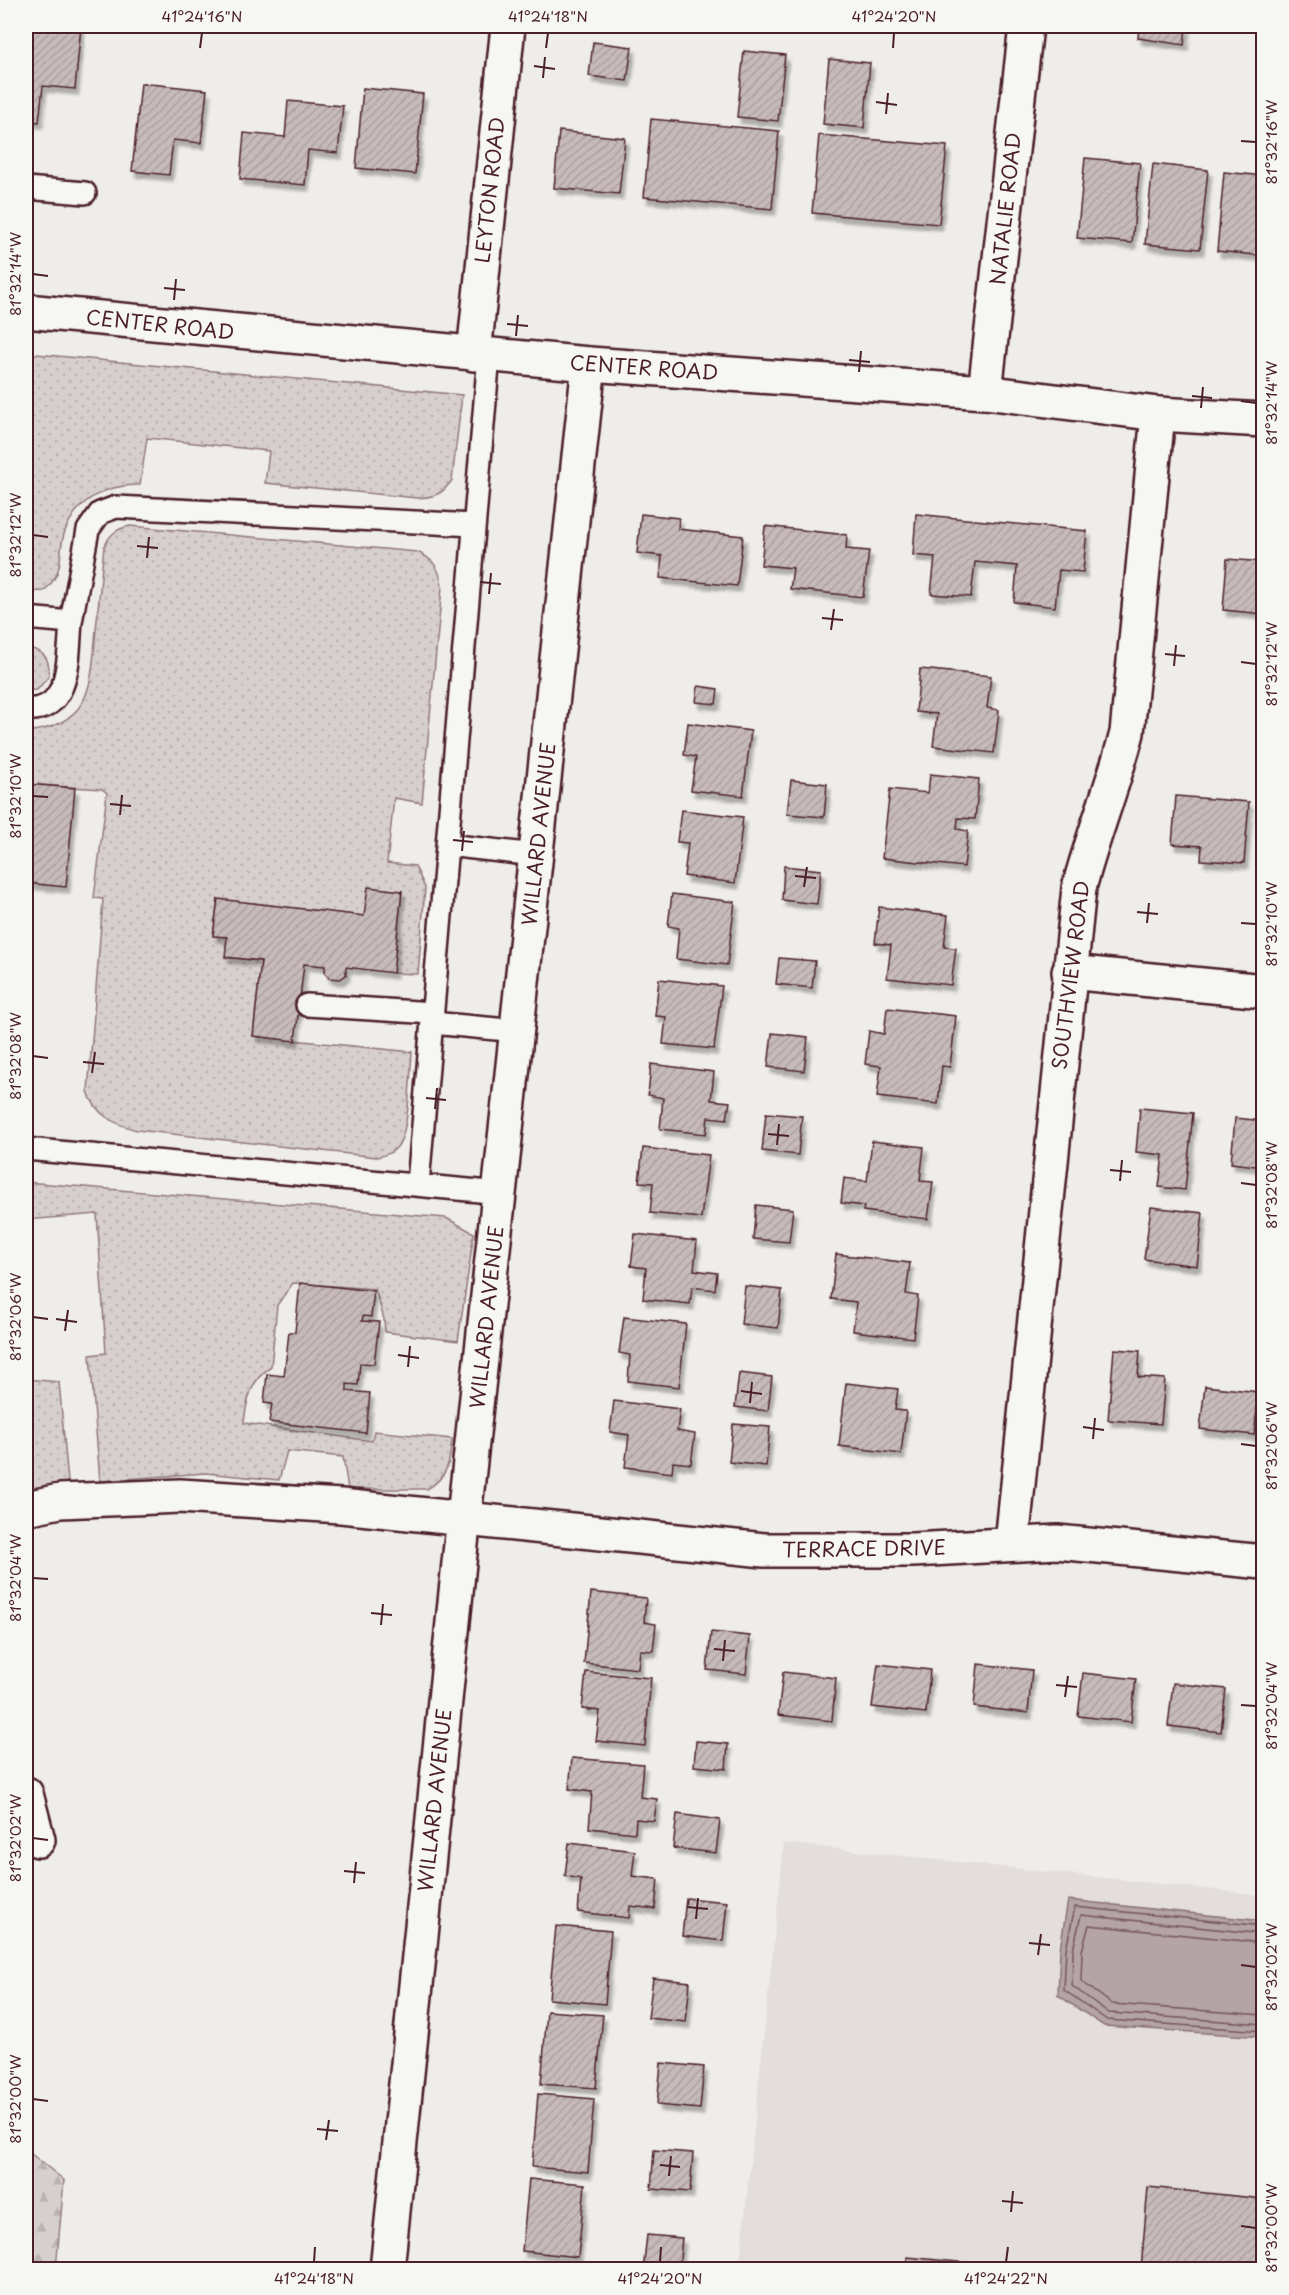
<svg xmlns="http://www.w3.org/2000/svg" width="1289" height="2295" font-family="'Playpen Sans',sans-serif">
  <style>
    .built { fill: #e3dedc }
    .grass { fill: url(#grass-dots); stroke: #90777c; stroke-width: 1.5 }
    .forest { fill: url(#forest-firs); stroke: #90777c; stroke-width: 1.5 }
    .water { fill: #b4a4a5; stroke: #8a6f74; stroke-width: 1.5 }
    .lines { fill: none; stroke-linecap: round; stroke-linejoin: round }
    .shore { stroke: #74545c; stroke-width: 1.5 }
    .building { fill: url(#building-hatch); stroke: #4a1f2b; stroke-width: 1.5; filter: url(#shadow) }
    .lane-casing { stroke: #4a1f2b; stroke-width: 26 }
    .street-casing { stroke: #4a1f2b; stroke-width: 38 }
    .secondary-casing { stroke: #4a1f2b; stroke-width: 38 }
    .lane { stroke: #f6f6f2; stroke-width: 21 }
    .street { stroke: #f6f6f2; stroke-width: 33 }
    .secondary { stroke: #f6f6f2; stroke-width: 33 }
    .ticks { fill: none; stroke: #4a1f2b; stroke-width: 2 }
    .labels { text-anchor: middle; stroke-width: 5; stroke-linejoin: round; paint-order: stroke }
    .street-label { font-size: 20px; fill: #4a1f2b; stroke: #f6f6f2 }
    .neatline { fill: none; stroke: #4a1f2b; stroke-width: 2 }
    .ticks-label { font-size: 15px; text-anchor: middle; fill: #4a1f2b }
  </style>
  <defs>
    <pattern id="grass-dots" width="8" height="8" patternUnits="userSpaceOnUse" patternTransform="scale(1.5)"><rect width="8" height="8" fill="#d7cfce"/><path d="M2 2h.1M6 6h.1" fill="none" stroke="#bab1b1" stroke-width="1.8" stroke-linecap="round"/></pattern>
    <pattern id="forest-firs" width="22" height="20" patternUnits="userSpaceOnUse" patternTransform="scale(1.5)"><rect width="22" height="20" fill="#d7cfce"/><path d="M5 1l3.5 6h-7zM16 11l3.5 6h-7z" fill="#bab1b1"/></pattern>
    <pattern id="building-hatch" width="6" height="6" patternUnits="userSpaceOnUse" patternTransform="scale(1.5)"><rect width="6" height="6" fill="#c6babb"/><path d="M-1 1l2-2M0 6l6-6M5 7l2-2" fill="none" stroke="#ac9fa1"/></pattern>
    <filter id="shadow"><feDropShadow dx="3.5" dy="6" stdDeviation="1.5" flood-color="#0004"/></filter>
  </defs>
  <rect width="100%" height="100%" fill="#efedea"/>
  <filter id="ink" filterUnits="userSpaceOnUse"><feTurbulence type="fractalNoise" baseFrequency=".0167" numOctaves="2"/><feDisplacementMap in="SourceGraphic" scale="12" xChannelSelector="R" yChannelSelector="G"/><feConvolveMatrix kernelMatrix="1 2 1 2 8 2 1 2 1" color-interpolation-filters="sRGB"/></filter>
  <g filter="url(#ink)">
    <path class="built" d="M784,1843L1263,1895V2269L739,2270Z"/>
    <path class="grass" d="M26,353L462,395L452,480C442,495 434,497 417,498L265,483L269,451L147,438L140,485C108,484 77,499 65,531C56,557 67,569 44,591L26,592Z
      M130,526L417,552C434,559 440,569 442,587L422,803L394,798L387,863L415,866L425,888L418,974L393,973L402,891L364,916L218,899L213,935L227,937L226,957L261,961L253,1036L412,1052C410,1073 410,1131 397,1147C391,1154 385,1155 376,1157L137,1130C114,1124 95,1115 88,1091L103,899L94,898L107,793L102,789L26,784V732C93,724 91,685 96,629C99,602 101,574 104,547C110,534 116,529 130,526Z
      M26,648C44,650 50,658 49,676L37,690H26Z
      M26,1182L446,1218L474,1233L458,1341L385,1332L384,1319L375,1289L293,1283L277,1305L271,1367C251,1379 246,1402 244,1423L372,1441L374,1431L452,1439C450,1462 448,1477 427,1489H348L343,1457L287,1451L279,1480L205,1473L100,1481L90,1355L106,1353L97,1214L26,1220Z
      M26,1379L59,1382L68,1482L26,1490Z"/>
    <path class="forest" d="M26,2150L64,2180L56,2269H26Z"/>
    <path class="water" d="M1068,1900L1263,1921V2037L1104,2026L1058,1995L1060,1949Z"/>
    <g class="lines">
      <path class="shore" d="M1264,1926L1075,1907L1066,1949L1064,1990L1107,2020L1264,2031
        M1264,1934L1081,1915L1073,1950L1072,1986L1109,2013L1264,2024
        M1264,1943L1089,1925L1082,1951L1081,1981L1112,2004L1264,2015"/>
    </g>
    <path class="building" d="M26,26H81L75,89L43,86L39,122L26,121Z
      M1139,26H1186L1184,45L1138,38Z
      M593,42L632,47L627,81L589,76Z
      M744,51L785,55L778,121L737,117Z
      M829,59L870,63L864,128L823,124Z
      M141,83L207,90L201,143L173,140L169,175L132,171Z
      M363,88L423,94L415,174L356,168Z
      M288,101L343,106L338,153L308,150L305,185L240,179L244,133L285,137Z
      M651,119L779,131L772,209L644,197Z
      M559,131L625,138L619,194L554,188Z
      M819,135L947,146L939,224L812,213Z
      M1085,158L1140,163L1132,243L1077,238Z
      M1153,164L1208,170L1200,249L1145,244Z
      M1224,172L1264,176V256L1217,251Z
      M641,514L679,518L678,529L743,536L737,586L660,578L662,556L637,553Z
      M916,514L1087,531L1083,572L1059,570L1055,607L1014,602L1017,566L975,562L971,597L931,594L935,557L913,555Z
      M765,526L847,535L846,549L869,551L863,597L790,589L793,568L761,565Z
      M1227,559L1264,562V614L1223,610Z
      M920,669L991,676L987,708L999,710L994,753L933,746L937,714L916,712Z
      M698,686L718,689L716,704L696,702Z
      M688,723L751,731L743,796L691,790L696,757L684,755Z
      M930,774L979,779L975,819L958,818L957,829L968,831L964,867L882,858L890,789L928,793Z
      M791,780L827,784L824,817L787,814Z
      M26,784L75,788L66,887L26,883Z
      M1176,796L1249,802L1244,863L1201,860L1202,846L1172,844Z
      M681,810L743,817L735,883L684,876L688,843L677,842Z
      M784,866L821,870L817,904L782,900Z
      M368,887L402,891L393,973L346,967V975L340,979L329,978L325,973V966L304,964L295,1041L253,1036L261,961L225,957L227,937L213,936L218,899L364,916Z
      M672,894L735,902L727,965L676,959L679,928L668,926Z
      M879,907L948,915L944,947L956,948L951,985L887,978L891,945L875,943Z
      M779,958L815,961L812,988L776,984Z
      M659,979L722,986L714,1049L663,1044L666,1017L655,1016Z
      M887,1008L956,1016L950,1067L942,1066L938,1104L877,1097L881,1066L865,1064L869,1031L884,1034Z
      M772,1033L808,1037L804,1071L768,1067Z
      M651,1064L714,1072L711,1100L730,1102L727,1119L708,1117L706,1134L660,1129L663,1098L648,1095Z
      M1140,1108L1193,1113L1185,1190L1159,1187L1163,1155L1136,1152Z
      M766,1113L802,1116L798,1155L762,1151Z
      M1235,1118L1264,1121V1167L1231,1163Z
      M872,1141L924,1147L920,1181L933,1182L928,1219L863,1211L864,1206L841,1203L844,1178L867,1181Z
      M643,1148L709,1155L701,1218L650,1213L653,1183L639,1182Z
      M756,1205L793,1209L789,1242L753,1239Z
      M1151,1207L1203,1213L1197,1266L1144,1259Z
      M635,1234L697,1241L694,1270L717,1273L715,1290L692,1287L690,1304L643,1299L646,1268L631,1266Z
      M836,1254L910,1263L906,1294L918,1296L913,1338L853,1331L856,1302L831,1299Z
      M300,1283L374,1291L371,1317L363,1316L362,1321L379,1322L374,1364L360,1363L358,1385L347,1384V1391L370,1393L366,1433L269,1422L272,1404L264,1403L267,1374L284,1376L289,1332H295Z
      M745,1286L782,1290L778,1328L741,1324Z
      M624,1317L686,1324L679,1387L628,1381L630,1355L619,1353Z
      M1114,1349L1140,1351L1138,1377L1165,1379L1161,1424L1108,1420Z
      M739,1373L772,1377L768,1411L735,1407Z
      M846,1383L898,1389L895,1410L906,1411L901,1454L839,1446Z
      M1205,1386L1259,1392L1254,1435L1200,1429Z
      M614,1401L680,1409L677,1431L695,1434L691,1464L673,1462L672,1473L625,1467L629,1435L610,1432Z
      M733,1424L770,1427L766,1466L729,1462Z
      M591,1592L646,1598L644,1622L656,1624L653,1651L640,1650L638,1669L584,1663Z
      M711,1632L750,1636L746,1674L707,1670Z
      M878,1664L930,1670L926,1713L872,1707Z
      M978,1664L1032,1670L1028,1713L974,1707Z
      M586,1672L651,1678L645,1746L596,1741L600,1711L582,1709Z
      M783,1672L836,1678L832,1721L778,1715Z
      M1083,1673L1136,1679L1131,1722L1078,1716Z
      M1173,1683L1226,1689L1221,1732L1168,1726Z
      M696,1741L728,1744L726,1769L694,1766Z
      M572,1758L643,1764L640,1797L657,1799L654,1821L636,1819L635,1833L589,1828L592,1792L569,1789Z
      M677,1814L720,1820L716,1853L673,1848Z
      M569,1843L635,1851L632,1876L658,1879L655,1909L630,1906L629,1918L578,1912L581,1879L565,1876Z
      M686,1898L727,1902L723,1941L682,1936Z
      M556,1926L611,1931L605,2004L549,1999Z
      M653,1978L690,1982L686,2022L648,2018Z
      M547,2011L603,2015L596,2088L541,2084Z
      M661,2063L704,2067L700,2109L657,2105Z
      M538,2094L594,2099L588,2172L532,2167Z
      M654,2150L693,2153L690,2192L651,2189Z
      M529,2179L585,2184L578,2257L522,2251Z
      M1148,2187L1264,2199V2270H1141Z
      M647,2235L682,2238L679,2270H643Z
      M907,2257L1040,2270H906Z
      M521,2263L577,2268V2270H520Z"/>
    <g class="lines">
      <defs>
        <path id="lane" d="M26,188L85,193
          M26,618L71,622L88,530L100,513L116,507L474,525
          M26,709C72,713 68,653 71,622
          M447,845L536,855
          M307,1005L433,1013
          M432,1023L518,1031
          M26,1149L501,1193
          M418,1184L489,355"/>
        <path id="street" d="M474,354L508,26
          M985,392L1026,26
          M1069,972L1264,991
          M26,1508L60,1501L180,1496L341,1506L764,1550H913L1057,1542L1264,1562
          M1012,1543L1079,888C1093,835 1113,786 1127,733L1158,414
          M26,1794L38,1840
          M387,2270L459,1563L589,364"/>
        <path id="secondary" d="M26,311L589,364L985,392L1158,414L1264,420"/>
      </defs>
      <use href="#lane" class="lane-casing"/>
      <use href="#street" class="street-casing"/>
      <use href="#secondary" class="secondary-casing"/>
      <use href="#lane" class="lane"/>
      <use href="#street" class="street"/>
      <use href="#secondary" class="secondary"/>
    </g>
  </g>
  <path class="ticks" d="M200,48L202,33M546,48L548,33M893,48L894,33M534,66L555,69M543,78L545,57M876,102L897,105M886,114L888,93M1241,141L1256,142M33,274L48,276M164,288L185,290M174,300L176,279M507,324L528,326M516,336L518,315M849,360L870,362M859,372L861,351M1192,396L1212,398M1241,401L1256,403M1201,408L1203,387M33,535L48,537M137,546L158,548M147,558L149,537M480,582L501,584M489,594L491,573M822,618L843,620M831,630L834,609M1165,654L1185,656M1241,662L1256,664M1174,666L1176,645M33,796L48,797M110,804L131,806M120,815L122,795M453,840L473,842M462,851L464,831M795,876L816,878M804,887L807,867M1137,912L1158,914M1147,923L1149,903M1241,923L1256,924M33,1056L48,1058M83,1062L104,1064M92,1073L95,1052M426,1098L446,1100M435,1109L437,1088M768,1134L789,1136M777,1145L779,1124M1110,1170L1131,1172M1120,1181L1122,1160M1241,1183L1256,1185M33,1317L48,1319M56,1319L77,1322M65,1331L68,1310M398,1355L419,1358M408,1367L410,1346M741,1391L762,1394M750,1403L752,1382M1083,1427L1104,1430M1093,1439L1095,1418M1241,1444L1256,1446M33,1578L48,1579M371,1613L392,1615M381,1625L383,1604M714,1649L735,1651M723,1661L725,1640M1056,1685L1077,1687M1065,1697L1068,1676M1241,1705L1256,1706M33,1838L48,1840M344,1871L365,1873M354,1883L356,1862M687,1907L708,1909M696,1919L698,1898M1029,1943L1050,1945M1038,1955L1041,1934M1241,1965L1256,1967M33,2099L48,2101M317,2129L338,2131M326,2140L329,2120M660,2165L680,2167M669,2176L671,2156M1002,2201L1023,2203M1011,2212L1013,2191M1241,2226L1256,2228M314,2262L315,2247M660,2262L661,2247M1006,2262L1008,2247"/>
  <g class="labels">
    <g class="street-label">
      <text transform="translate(490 190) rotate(-84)" y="7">LEYTON ROAD</text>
      <text transform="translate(1006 209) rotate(-84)" y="7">NATALIE ROAD</text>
      <text transform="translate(160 325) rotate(6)" y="7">CENTER ROAD</text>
      <text transform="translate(644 368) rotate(4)" y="7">CENTER ROAD</text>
      <text transform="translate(539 834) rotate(-84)" y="7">WILLARD AVENUE</text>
      <text transform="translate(1071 975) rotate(-83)" y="7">SOUTHVIEW ROAD</text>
      <text transform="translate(487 1317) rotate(-84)" y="7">WILLARD AVENUE</text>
      <text transform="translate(864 1549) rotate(-1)" y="7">TERRACE DRIVE</text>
      <text transform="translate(435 1800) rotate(-84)" y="7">WILLARD AVENUE</text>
    </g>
  </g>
  <rect width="1289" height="2295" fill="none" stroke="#f6f6f2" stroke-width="66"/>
  <rect x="33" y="33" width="1223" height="2229" class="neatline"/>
  <g class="ticks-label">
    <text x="202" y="22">41°24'16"N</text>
    <text x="548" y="22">41°24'18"N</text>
    <text x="894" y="22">41°24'20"N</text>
    <text transform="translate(1272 142) rotate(-90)" y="5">81°32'16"W</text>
    <text transform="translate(16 274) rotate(-90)" y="5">81°32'14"W</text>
    <text transform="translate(1272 403) rotate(-90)" y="5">81°32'14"W</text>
    <text transform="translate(16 535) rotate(-90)" y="5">81°32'12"W</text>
    <text transform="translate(1272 664) rotate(-90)" y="5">81°32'12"W</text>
    <text transform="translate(16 796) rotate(-90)" y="5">81°32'10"W</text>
    <text transform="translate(1272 924) rotate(-90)" y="5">81°32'10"W</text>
    <text transform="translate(16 1056) rotate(-90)" y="5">81°32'08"W</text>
    <text transform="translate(1272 1185) rotate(-90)" y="5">81°32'08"W</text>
    <text transform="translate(16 1317) rotate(-90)" y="5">81°32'06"W</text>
    <text transform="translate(1272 1446) rotate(-90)" y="5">81°32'06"W</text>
    <text transform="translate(16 1578) rotate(-90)" y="5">81°32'04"W</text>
    <text transform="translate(1272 1706) rotate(-90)" y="5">81°32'04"W</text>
    <text transform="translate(16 1838) rotate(-90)" y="5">81°32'02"W</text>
    <text transform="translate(1272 1967) rotate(-90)" y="5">81°32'02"W</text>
    <text transform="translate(16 2099) rotate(-90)" y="5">81°32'00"W</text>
    <text transform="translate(1272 2228) rotate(-90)" y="5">81°32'00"W</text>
    <text x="314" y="2284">41°24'18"N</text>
    <text x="660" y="2284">41°24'20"N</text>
    <text x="1006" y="2284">41°24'22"N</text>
  </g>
</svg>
